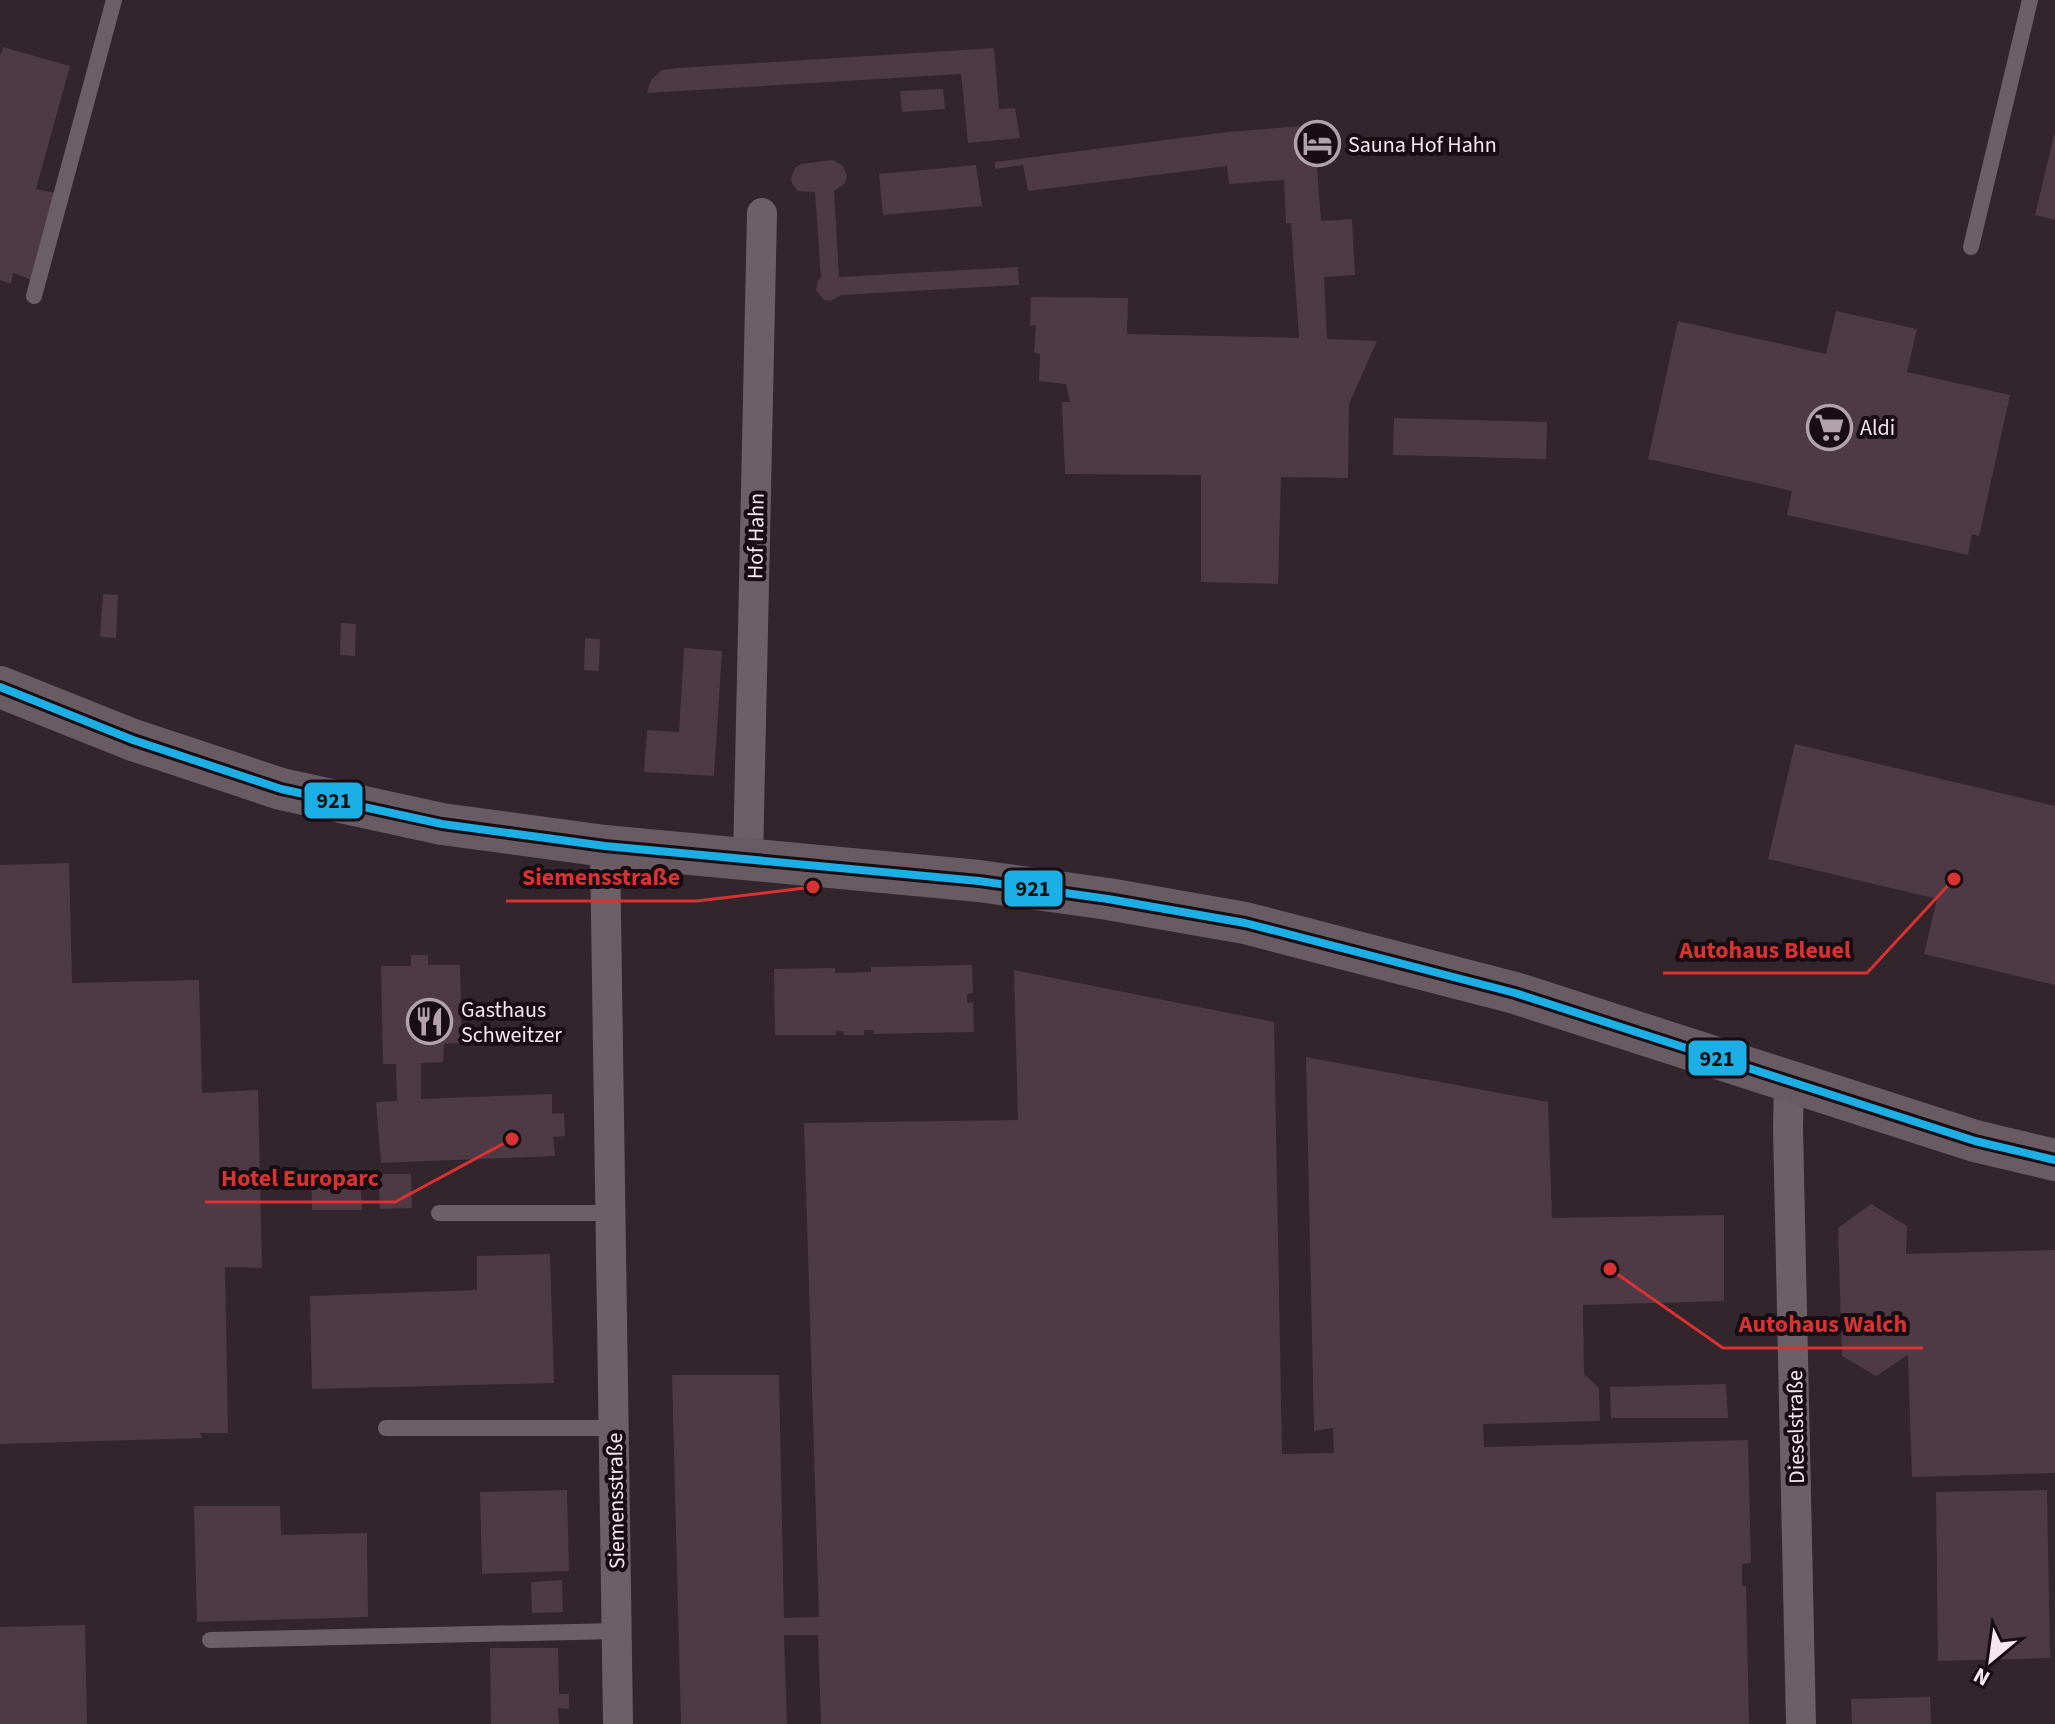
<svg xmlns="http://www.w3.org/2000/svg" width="2055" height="1724" font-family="'Source Sans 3',sans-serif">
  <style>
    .building { fill: #4d3a45 }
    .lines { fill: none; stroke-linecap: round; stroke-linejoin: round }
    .lane { stroke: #6c6067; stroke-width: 16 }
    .street { stroke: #6c6067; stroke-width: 30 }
    .secondary { stroke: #685b62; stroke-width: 42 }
    .bus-1-casing { stroke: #180d13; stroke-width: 14 }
    .bus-1 { stroke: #1cafe6; stroke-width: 8 }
    .labels { text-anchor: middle; stroke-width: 8; stroke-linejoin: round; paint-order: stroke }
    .poi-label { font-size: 22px; fill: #f7e6ee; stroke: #180d13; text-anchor: start }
    .street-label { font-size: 22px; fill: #f7e6ee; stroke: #180d13 }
    .leader { fill: none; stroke: #d83232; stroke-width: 3 }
    .callout-dot { fill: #d83232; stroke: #180d13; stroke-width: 3 }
    .callout-label { font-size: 24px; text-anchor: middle; font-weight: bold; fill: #d83232; stroke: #180d13; stroke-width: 8; stroke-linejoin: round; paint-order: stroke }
    .line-badge { stroke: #180d13; stroke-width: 3 }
    .pale-badge-label { font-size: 22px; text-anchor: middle; font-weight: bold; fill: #111 }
  </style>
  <rect width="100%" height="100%" fill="#32252c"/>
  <path class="building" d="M3,47L70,66L36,189L55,193L32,280L13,273L11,284L0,280V56Z
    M994,48L999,109L1015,108L1020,138L968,143L961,74L647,93L651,80L662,70L678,68Z
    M943,89L945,109L902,112L900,91Z
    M1314,125L1321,221L1352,219L1355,275L1324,277L1327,339L1377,341L1349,404L1348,478L1281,477L1278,584L1201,582V475L1065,474L1062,402H1070L1066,384L1039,381L1040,354L1034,353L1036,325L1030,326L1031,297L1128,298L1127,334L1299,338L1291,223H1286L1284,180L1229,184L1227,166L1028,191L1023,165L995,169V162L1228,132Z
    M2054,135H2055V220L2035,215Z
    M833,160L843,166L847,176L845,183L834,191L839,277L1018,267L1019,285L841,295L831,301L824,300L816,290L818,280L821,278L815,192L798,191L792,184L791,178L795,168L801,164Z
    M976,165L982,206L883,215L879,174Z
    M1836,311L1917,329L1907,372L2010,395L1979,536L1972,534L1968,555L1787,515L1792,491L1648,459L1678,321L1826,354Z
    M1394,418L1547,422L1546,459L1393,455Z
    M103,594L118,595L116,638L100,637Z
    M341,623L356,624L355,656L340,655Z
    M585,638L600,639L599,671L584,670Z
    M684,648L722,651L714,776L644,772L647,730L679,732Z
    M1795,744L2055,806V985L1924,954L1937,899L1768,859Z
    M69,863L72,983L199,980L202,1093L258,1090L262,1268L225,1267L228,1433H200L202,1438L0,1444V865Z
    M411,955H428V965H460L462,1043L444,1044L443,1062L421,1063V1099L552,1094V1114L564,1113L565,1136L553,1137L555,1156L381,1163L376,1102L397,1101L396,1064H383L381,966H411Z
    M972,965L973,993L967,994V1003L973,1002L974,1032L873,1034L874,1030H864V1035H844L843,1031H836V1035H775L774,969L835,968V973L871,972V967Z
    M1014,970L1274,1022L1282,1454L1334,1453L1333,1428L1314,1431L1306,1057L1548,1102L1552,1218L1724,1215V1301L1583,1305L1584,1374L1599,1388L1600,1421L1483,1424L1484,1447L1748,1440L1751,1563L1742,1564V1586H1746L1749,1724H821L818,1635H784L787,1724H681L672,1375H779L784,1618L819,1617L804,1123L1018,1120Z
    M378,1174H411L412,1208L380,1209Z
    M360,1175L362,1210H312L311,1176Z
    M1871,1204L1907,1226L1906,1254L2055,1250V1473L1912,1477L1908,1355L1876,1376L1842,1356L1838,1228Z
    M550,1254L554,1383L312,1389L310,1296L477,1290V1256Z
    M1726,1384L1728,1418H1611L1610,1387Z
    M567,1490L569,1571L482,1574L480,1492Z
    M2047,1490L2050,1658L1938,1661L1936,1492Z
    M194,1506H280L281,1535L367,1533L368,1617L197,1622Z
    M562,1580L563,1612L532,1613L531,1582Z
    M85,1625L87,1724H0V1627Z
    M490,1648H558L559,1694H569V1709L558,1708L559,1724H491Z
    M1930,1697L1931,1724H1852L1851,1699Z"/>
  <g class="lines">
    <path class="lane" d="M1971,247L2030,0
      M34,296L114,0
      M439,1213H610
      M386,1428H614
      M210,1640L617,1631"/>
    <path class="street" d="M605,846L618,1724
      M748,860L762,213
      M1789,1083L1788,1128L1801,1724"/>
    <path class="secondary" d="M0,687L133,740L281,789L442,824L605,846L979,881L1108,899L1245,923L1515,993L1975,1141L2055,1160"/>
    <defs>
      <path id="bus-1" d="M0,687L133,740L281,789L442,824L605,846L979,881L1108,899L1245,923L1515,993L1975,1141L2055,1160"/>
    </defs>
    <use href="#bus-1" class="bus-1-casing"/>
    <use href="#bus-1" class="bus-1"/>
  </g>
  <defs>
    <symbol id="hotel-ring" viewBox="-11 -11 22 22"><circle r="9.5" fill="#180d13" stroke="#b2a2aa" stroke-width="1.5"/><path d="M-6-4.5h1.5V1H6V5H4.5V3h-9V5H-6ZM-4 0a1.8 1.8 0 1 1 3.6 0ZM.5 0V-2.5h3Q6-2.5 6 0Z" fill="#b2a2aa"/></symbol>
    <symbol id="supermarket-ring" viewBox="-11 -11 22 22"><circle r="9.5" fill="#180d13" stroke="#b2a2aa" stroke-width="1.5"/><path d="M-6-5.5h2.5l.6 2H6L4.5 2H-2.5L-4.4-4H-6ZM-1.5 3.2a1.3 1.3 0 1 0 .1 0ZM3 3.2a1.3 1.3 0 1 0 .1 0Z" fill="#b2a2aa"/></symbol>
    <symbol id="restaurant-ring" viewBox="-11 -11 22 22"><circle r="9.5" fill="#180d13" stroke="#b2a2aa" stroke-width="1.5"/><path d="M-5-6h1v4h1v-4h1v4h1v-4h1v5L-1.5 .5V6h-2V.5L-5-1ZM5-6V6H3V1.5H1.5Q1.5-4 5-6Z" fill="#b2a2aa"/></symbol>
  </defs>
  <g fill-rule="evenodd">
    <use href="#hotel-ring" x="1292" y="118" width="51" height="51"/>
    <use href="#supermarket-ring" x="1804" y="402" width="51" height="51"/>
    <use href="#restaurant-ring" x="404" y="996" width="51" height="51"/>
  </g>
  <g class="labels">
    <g class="poi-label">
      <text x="1348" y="152">Sauna Hof Hahn</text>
      <text x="1860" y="435">Aldi</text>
      <text x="461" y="1017">Gasthaus<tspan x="461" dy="25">Schweitzer</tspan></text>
    </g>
    <g class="street-label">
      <text transform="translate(755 536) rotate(-89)" y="8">Hof Hahn</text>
      <text transform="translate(1795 1427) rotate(-91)" y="8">Dieselstraße</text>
      <text transform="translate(615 1501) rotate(-91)" y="8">Siemensstraße</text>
    </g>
  </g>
  <path class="leader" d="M813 887L697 901H506M1954 879L1867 973H1663M512 1139L395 1202H205M1610 1269L1723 1348H1923"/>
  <g class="callout-dot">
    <circle cx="813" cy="887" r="8"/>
    <circle cx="1954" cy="879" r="8"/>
    <circle cx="512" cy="1139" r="8"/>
    <circle cx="1610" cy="1269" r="8"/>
  </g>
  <g class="callout-label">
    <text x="601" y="885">Siemensstraße</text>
    <text x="1765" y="958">Autohaus Bleuel</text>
    <text x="300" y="1186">Hotel Europarc</text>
    <text x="1823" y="1332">Autohaus Walch</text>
  </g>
  <g class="line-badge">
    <rect x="303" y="781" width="61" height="39" rx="8" fill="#1cafe6"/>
    <rect x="1003" y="869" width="61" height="39" rx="8" fill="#1cafe6"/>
    <rect x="1687" y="1039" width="61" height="38" rx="8" fill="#1cafe6"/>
  </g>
  <g class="pale-badge-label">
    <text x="334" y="808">921</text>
    <text x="1033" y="896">921</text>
    <text x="1717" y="1066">921</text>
  </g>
  <g transform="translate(1991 1660) rotate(209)" stroke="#180d13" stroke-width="6" paint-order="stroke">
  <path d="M0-6L14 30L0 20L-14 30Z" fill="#f7e6ee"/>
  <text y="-12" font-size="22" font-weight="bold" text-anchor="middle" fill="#f7e6ee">N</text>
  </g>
</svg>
